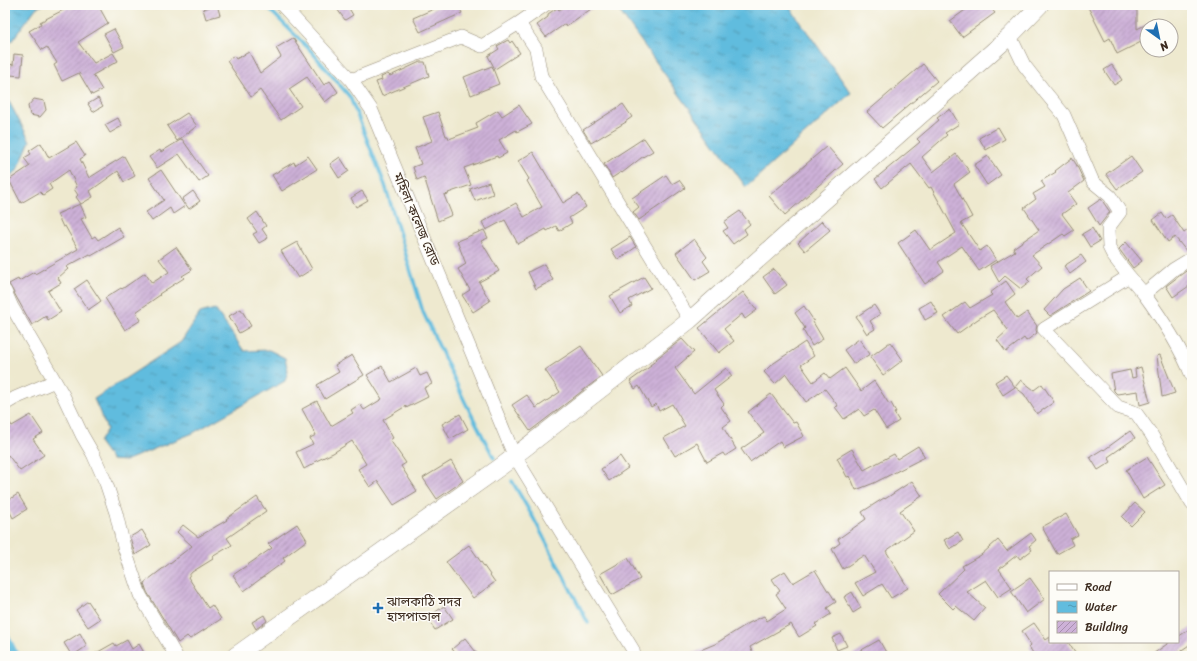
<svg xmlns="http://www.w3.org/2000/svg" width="1197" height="661" font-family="Sriracha,'Noto Sans Bengali',sans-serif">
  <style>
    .water { fill: url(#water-ripples); stroke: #4e737e }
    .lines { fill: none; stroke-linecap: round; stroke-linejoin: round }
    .stream { stroke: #61bcde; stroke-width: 3.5 }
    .canal { stroke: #61bcde; stroke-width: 12 }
    .building { fill: url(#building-hatch) }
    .minor-casing { stroke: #948a76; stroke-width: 14 }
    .major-casing { stroke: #948a76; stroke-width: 18 }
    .minor { stroke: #fff; stroke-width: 13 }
    .major { stroke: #fff; stroke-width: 17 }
    .poi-dot { fill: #1f6fb2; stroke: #fdfcf7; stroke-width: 1.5 }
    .labels { text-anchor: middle; stroke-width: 3; stroke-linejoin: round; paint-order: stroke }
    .street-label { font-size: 13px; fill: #3b2a1e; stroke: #fdfcf7 }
    .poi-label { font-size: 13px; fill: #3b2a1e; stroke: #fdfcf7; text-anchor: start }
  </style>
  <defs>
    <pattern id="water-ripples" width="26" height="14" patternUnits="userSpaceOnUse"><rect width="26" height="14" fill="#61bcde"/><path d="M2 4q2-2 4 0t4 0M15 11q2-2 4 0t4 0" fill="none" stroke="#5199b3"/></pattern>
    <pattern id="building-hatch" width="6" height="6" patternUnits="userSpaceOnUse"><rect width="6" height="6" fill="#cdb1d8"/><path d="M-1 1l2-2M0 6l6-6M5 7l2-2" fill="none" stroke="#a890af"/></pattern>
  </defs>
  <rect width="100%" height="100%" fill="#fdfcf7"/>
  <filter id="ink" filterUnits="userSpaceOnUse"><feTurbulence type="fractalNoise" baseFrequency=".025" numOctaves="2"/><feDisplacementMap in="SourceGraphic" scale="8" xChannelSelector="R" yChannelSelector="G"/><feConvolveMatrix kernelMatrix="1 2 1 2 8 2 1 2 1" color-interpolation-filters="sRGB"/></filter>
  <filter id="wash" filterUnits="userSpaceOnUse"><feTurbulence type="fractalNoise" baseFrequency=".012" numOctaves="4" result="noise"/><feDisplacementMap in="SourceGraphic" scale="16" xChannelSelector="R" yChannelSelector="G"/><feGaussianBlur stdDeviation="0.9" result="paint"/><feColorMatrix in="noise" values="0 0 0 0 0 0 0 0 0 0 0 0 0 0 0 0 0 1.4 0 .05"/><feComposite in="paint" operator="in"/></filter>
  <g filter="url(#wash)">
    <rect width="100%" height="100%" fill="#eee9cf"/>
    <path class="water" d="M5,5H43L36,8L5,50Z
      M615,5H788L851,93L746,187Z
      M5,94L30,141L17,171L5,179Z
      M215,309L244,351L269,350L285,358L288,371L285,381L193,433L125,461L112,460L99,442L107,429L94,399L181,342L200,313Z"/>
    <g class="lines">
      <path class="stream" d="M267,5L270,10L311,51L350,97L385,185L423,312L465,402L494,458
        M512,481L534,519L588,623"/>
      <path class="canal" d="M5,639L13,656"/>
    </g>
    <g id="blocks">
      <path class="building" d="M79,5H98L108,23L78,42L94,63L113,53L118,61L93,75L102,90L92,95L79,73L62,81L54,65L57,63L47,47L42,50L29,31L41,24L40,22L69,7L70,9Z
        M217,5L220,15L206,19L203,9Z
        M344,5H347L353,15L345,20L337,9Z
        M443,5H458L462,13L420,32L413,18Z
        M567,5H597L566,26L565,24L546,37L537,25L548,17V14L557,8L559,10Z
        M972,5H988L995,13L962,37L950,21Z
        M1087,5H1132L1137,11V29L1147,24V39L1117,54L1110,38L1105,41Z
        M114,29L124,47L114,52L104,34Z
        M293,38L324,85L330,81L338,92L325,102L307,77L289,89L301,106L281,120L260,90L251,97L227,61L234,56L236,59L249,52L260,73L281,57L276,48Z
        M508,40L510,43L512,41L520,53L495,69L488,56L499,49L497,46Z
        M14,54L23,55L21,76L10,75V64L13,65Z
        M420,62H425L429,76L382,96L376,82L382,80L381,77L388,74L390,76Z
        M923,64L937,81L882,128L867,112Z
        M1112,65L1122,80L1114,85L1104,70Z
        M492,66L499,84L471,95L464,77Z
        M98,98L103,106L93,112L88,104Z
        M34,99L44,101L46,110L40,117L30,115L28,106Z
        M623,104L632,117L625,122H626L591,143L583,130Z
        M519,105L532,124L517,132L516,130L499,140L507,153L498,158L497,156L464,168L471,185L448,193L449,194L444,195L452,215L438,221L424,177L417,180L413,167L421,164L415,148L432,141L423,117L438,112L446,136H448L449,139L478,128L476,123L498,110L502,116Z
        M950,109L959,124L945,133L947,135L922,157L933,172L956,154L970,172L954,184L972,217L961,223L980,251L987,246L996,260L979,271L962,246L938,262L944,271L925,284L898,243L916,230L930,250L956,233L931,187L929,188L911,164L882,188L875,179L920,142L917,139L939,120L937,118Z
        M187,113L197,126L177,141L167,126Z
        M118,118L122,126L110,133L105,125Z
        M998,127L1005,139L986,150L979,138Z
        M644,138L653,151L641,158L622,173L621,172L612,178L604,164Z
        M182,139L208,176L199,182L179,154L157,168L149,157L160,150L161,152Z
        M76,142L85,156L80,159L89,178L124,156L135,176L124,182L118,171L90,191L93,197L81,204L76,197L78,195L74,189L77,187L69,170L49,184L52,189L43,195L40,192L21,203L9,180L30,166L24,158L31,154L29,151L41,143L49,158Z
        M827,146L843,164L785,215L769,196Z
        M533,152L563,203L578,194L586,207L569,218L572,223L559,231L556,226L547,231L546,229L518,244L505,220L486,230L482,222L516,203L524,217L542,207L527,181L529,179L518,161Z
        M308,156L317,169L282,191L272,175L294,162L295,165Z
        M988,156L1001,175L987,185L974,165Z
        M1131,156L1142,172L1117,189L1106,174Z
        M340,157L349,171L339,178L330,164Z
        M1072,158L1076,164L1084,181L1068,193L1076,204L1062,214L1074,230L1065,236L1063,234L1032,255L1042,266L1027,279L1030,282L1021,289L1005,276L999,282L990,266L1015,251L1013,248L1039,230L1024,208L1036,199L1033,194L1045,187L1041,181L1056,172L1055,171Z
        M161,170L185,206L173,214L170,208L152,221L146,212L164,200L149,178Z
        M666,175L672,184L679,180L685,188L639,220L633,212L639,207L632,198Z
        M489,182L493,194L475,201L470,189Z
        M193,191L200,201L189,209L182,199Z
        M362,191L368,200L356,207L351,198Z
        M1101,199L1110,212L1099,226L1088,208Z
        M80,204L86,217L81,219L92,238L95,236L98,240L118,227L124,237L91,256L90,254L66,267L68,269L58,278L61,283L48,291L61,312L48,320L46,316L32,325L9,284L18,279L19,281L34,272L35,274L78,249L65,226L63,227L57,214Z
        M740,211L750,224L744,229L747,234L733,244L723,231L728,228L724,222Z
        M257,212L266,226L262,229L268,238L259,243L253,234L257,232L248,219Z
        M1162,213L1166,219L1172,215L1184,233L1188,230L1192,235V250L1187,252L1175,237L1168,242L1153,220Z
        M822,221L830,230L805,251L798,243Z
        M1092,228L1100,241L1090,247L1082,234Z
        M484,230L488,238L481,241L499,271L479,282L490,301L473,312L462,295L470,290L458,269L466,264L457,241Z
        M630,237L636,247L618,260L611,249Z
        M694,239L707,257L703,261L710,271L695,280L676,253Z
        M297,242L312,269L298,278L281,251Z
        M1126,242L1142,261L1133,268L1119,249Z
        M176,247L192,270L182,276L184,278L159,294L160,295L136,312L141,320L125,330L105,298L121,288L122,289L145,273L152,283L169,272L159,259Z
        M1081,255L1086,262L1070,274L1064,266Z
        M544,264L553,280L536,289L528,272Z
        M1192,267V284L1173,297L1166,286L1179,276Z
        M774,269L787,285L775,294L763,277Z
        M644,277L651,288L629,300L632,306L620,313L610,296Z
        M1080,278L1089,291L1050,316L1044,310L1063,289Z
        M87,280L101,301L88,310L74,289Z
        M1006,281L1015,294L1005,302L1017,319L1027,312L1037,326L1036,330L1037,333L1026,341L1024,338L1006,352L997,340L1008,330L993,310L978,319L957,334L944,317L965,302L970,308L992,295L990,293Z
        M743,292L757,310L745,319L742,314L724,329L734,341L719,353L699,328Z
        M931,301L938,313L925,320L919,308Z
        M874,305L880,314L870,321L875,329L867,334L856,317Z
        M804,306L814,321L813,322L823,339L812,346L803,330L805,328L795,313Z
        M241,309L251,326L239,333L229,316Z
        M682,339L694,352L675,368L694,394L726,368L732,376L714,390L724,404L721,407L731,421L723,427L736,449L725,456L723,453L707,462L697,443L675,456L664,438L685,426L672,404L659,411L656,404L651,407L639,386L635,389L630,381L651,366L650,365L657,360L656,359Z
        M859,339L870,354L854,364L844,350Z
        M805,342L814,356L801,365L813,382L825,373L830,379L845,368L861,391L874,381L889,404L891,403L896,412L894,413L899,421L886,429L874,410L864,416L859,409L844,419L835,407L838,406L825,389L806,402L786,374L775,384L764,372L771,365Z
        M890,342L903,360L883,375L870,357Z
        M581,346L602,376L530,431L512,405L527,395L536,408L560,392L545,370Z
        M352,355L364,375L325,399L317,385L339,372L335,365Z
        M1160,355L1175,393L1162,397L1157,356Z
        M382,366L391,382L416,368L420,376L427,373L432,384L424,388L428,397L406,408V406L383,420L393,438L390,440L406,463L401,466L417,491L394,505L378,481L370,487L358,469L366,464L352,441L333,453L314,462L315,463L304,469L296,452L313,444L310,438L316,435L302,409L317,401L331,426L353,413L351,410L360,404L364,410L382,399L367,375Z
        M1141,367L1150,402L1140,405L1138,391L1117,394L1114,391L1111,374L1130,370L1132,378L1136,377L1135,369Z
        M1006,375L1015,387L1003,395L995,382Z
        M1021,380L1034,390L1042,384L1054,402L1037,414L1024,394L1015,387Z
        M771,394L793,423L796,422L804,436L783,447L780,441L750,462L741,449L764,433L748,412Z
        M460,414L468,429L450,439L442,424Z
        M31,415L43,433L33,439L44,455L20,471L8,455L5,457V416L12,426Z
        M1130,431L1135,438L1108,457L1111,462L1098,470L1090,457L1103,449L1104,450Z
        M918,446L925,457L874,483L856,490L850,476L847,477L837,458L852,449L864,470L894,454L897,459Z
        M620,456L628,468L609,481L601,469Z
        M1147,457L1165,485L1143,499L1126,470Z
        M451,461L463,481L437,499L423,478Z
        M912,481L922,496L900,511L914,531L886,551L908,588L891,598L882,584L863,596L855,583L875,572L864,555L843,569L832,549L840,543L838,539L866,519L862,512L884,498L885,499Z
        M18,494L27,509L13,518L5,502Z
        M257,497L266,511L227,538L232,545L212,557L213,559L192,572L188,577L208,608L212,605L221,619L190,639L187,636L178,643L147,592L144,583L192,546L177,532L183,525L198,537L227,520L226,519Z
        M1135,503L1145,512L1131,526L1122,517Z
        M1066,514L1078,535L1070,539L1073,545L1057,554L1042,527Z
        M297,524L307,540L283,558L285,561L244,591L233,575L272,548L268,544Z
        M142,530L151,545L135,555L130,537Z
        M958,532L963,541L950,549L944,540Z
        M1031,533L1036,540L1029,546L1032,550L1020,559L1017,555L999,569L1012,588L998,597L986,580L967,592L985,608L974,621L956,606L953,609L938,594L964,569L962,566L981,555L998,540L1007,551Z
        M469,545L495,582L473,598L446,562Z
        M628,558L640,579L612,595L600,574Z
        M815,570L828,591H829L836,602L827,608L831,614L815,624L817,626L799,637L791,624L750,647L754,656H686L715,644L749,623L764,616L767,621L786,609L776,594L780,591L772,579L785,571L793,583Z
        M1030,578L1045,599L1026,613L1011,591Z
        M852,592L861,608L853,613L844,597Z
        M88,601L100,619L88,627L76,610Z
        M444,606L453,619L435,630L427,618Z
        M264,615L267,621L256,629L252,622Z
        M1034,623L1046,640L1050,637V642H1068L1077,656H1035L1029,647L1031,645L1022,631Z
        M1192,627V643L1179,652L1182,656H1150L1170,642H1178V637Z
        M80,633L87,646L72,656L64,643Z
        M841,634L847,646L837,650L832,638Z
        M465,638L479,656H458L452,649Z
        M127,640L132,649L139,644L146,656H91L114,643L116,646Z
        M879,640L888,656H851Z"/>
    </g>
  </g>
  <g filter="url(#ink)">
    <use href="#blocks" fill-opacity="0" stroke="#948a76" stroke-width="1"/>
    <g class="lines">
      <defs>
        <path id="minor" d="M282,5L351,80L371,109L514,455L633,650L634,656
          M545,5L519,23L536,49L541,76L690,320
          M1010,36L1024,65L1045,92L1064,115L1093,182L1110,196L1120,212L1108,228L1109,247L1114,257L1129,276L1044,329L1118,407L1136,413L1151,434L1192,504
          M351,80L461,37L482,46L519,23
          M1129,276L1144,294L1174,269L1192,258
          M5,291L12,307L63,395L82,435L93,454L106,483L116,513L124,547L140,595L176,656
          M1144,294C1163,320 1180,346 1192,376
          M5,404L15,398L55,381"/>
        <path id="major" d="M235,656L503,465L690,320L1010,36L1040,5"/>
      </defs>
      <use href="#minor" class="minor-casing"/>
      <use href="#major" class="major-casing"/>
      <use href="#minor" class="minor"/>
      <use href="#major" class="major"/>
    </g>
  </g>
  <path class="poi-dot" d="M376 602h4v4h4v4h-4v4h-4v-4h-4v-4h4z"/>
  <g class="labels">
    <g class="street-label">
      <text transform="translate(417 219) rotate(67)" y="5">মহিলা কলেজ রোড</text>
    </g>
    <g class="poi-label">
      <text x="387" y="606">ঝালকাঠি সদর<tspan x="387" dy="15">হাসপাতাল</tspan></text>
    </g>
  </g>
  <rect width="1197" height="661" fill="none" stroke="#fdfcf7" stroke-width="20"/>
  <rect x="1049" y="571" width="130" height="72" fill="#fdfcf7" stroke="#afa8a0"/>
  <rect x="1057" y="584" width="20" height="6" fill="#ffffff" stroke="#afa8a0"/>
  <text x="1085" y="591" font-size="12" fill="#3b2a1e">Road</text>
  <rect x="1057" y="601" width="20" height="12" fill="url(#water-ripples)" stroke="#afa8a0"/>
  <text x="1085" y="611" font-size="12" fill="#3b2a1e">Water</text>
  <rect x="1057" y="621" width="20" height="12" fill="url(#building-hatch)" stroke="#afa8a0"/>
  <text x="1085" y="631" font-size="12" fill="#3b2a1e">Building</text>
  <g transform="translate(1159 38) rotate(147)"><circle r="19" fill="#fdfcf7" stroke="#afa8a0"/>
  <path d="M0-3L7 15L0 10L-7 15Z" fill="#1f6fb2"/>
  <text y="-6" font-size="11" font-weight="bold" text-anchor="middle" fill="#3b2a1e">N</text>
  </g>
</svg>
